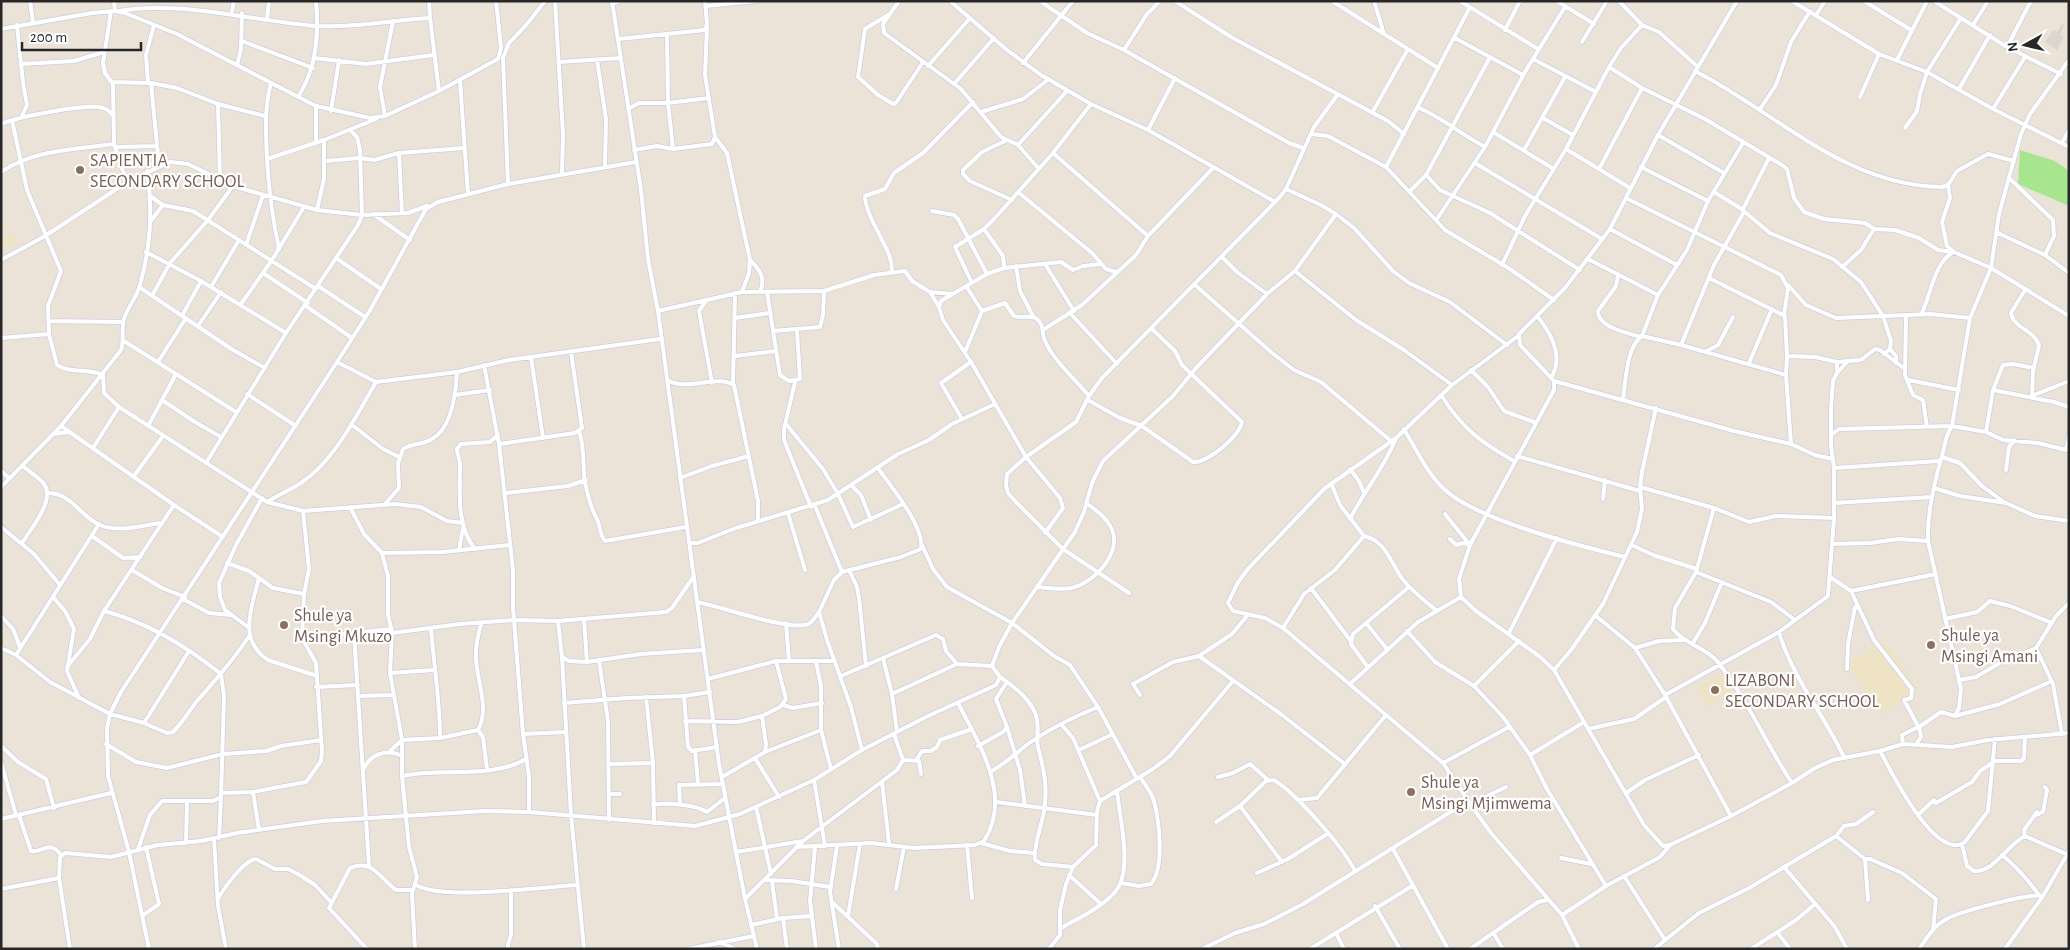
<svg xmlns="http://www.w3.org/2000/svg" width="2070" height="950" font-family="'Alegreya Sans',sans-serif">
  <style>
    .education { fill: #eee3c5 }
    .green { fill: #a8e58f }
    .plaza { fill: #dbd6ce }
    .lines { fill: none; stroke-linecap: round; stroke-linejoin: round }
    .minor-casing { stroke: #cccfe2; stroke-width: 5.5 }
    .minor { stroke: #fff; stroke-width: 4 }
    .education-dot { fill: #8d6e63; stroke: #fff; stroke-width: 2 }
    .labels { text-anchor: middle; stroke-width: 4.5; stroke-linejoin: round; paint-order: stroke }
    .education-label { font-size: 18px; fill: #785e54; stroke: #fff; text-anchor: start }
  </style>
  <rect width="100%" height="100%" fill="#ebe3d7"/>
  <path class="education" d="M74 170a6 6 0 1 1 12 0a6 6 0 1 1-12 0Z
    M14,233L18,243L1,250V239Z
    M1883,639L1918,688L1882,714L1847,664Z
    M1721,674L1732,692L1708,706L1698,687Z"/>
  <path class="green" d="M2020,150L2055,161L2069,171V206L2018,184Z"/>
  <path class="plaza" d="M2062,24L2064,25L2060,34L2064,37L2057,50L2045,42L2053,30L2057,32Z"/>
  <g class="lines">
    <defs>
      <path id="minor" d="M30,1L33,22
        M114,1L115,11
        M429,1L430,18
        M555,1L563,135L562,173
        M612,1L641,190L648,259L658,311L719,764L745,899L757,949
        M899,1L883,24L884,33L961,89L1001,137L1018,145L1039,169
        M950,1L1007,50L1041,75L1091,104L1148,130L1275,202
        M1040,1L1087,33L1124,50L1289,143L1303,148
        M1175,1L1231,37L1388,121L1404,134
        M1332,1L1438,68
        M1374,1L1384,34
        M1460,1L1538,49
        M1557,1L1594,24
        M1619,1L1642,25L1659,32L1698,67
        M1737,1L1658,135L1610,229L1565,288L1519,334L1520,345L1554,381V390L1470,545L1459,579L1461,597L1476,611L1539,656L1554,670L1644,825L1663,846L1670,845L1731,816L1792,783L1815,768L1833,760L1880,751L1903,744L1952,747L1988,740L2069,733
        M1792,1L1879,54L1927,72L1993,109L2069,147
        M1864,1L1911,30
        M1934,1L2007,47L2061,74
        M612,4L620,1
        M706,6L756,1
        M111,11L103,63L105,73L113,84L114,144L123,171L129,181
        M119,11C179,0 253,21 315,26C353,28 392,20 430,18L439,91
        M232,11L234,1
        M888,15L865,29L858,77L878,95L893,104L896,103L923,62
        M1816,15L1825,1
        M267,19L269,1
        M17,25L23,83L27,105L21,118
        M1973,25L1988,1
        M1,29L92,13L115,11L125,13L177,34L316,106L370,118L385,116L439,91L498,59L501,48L496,1
        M1505,30L1520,1
        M667,34L668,103L673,149
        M1455,38L1523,75
        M619,39L705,30L707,24L705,1
        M242,41L313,68
        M1582,42L1607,1
        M2007,47L2031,1
        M1124,50L1147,14L1160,1
        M314,58L366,64L434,55
        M1533,59L1596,92
        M597,60L606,119L605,166
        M1897,60L1927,1
        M559,62L621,58
        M1023,63L1073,1
        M21,64L74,61L104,52
        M237,65L241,49L242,13
        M928,66L970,18
        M1609,67L1642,88L1705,119L1782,165L1787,169L1794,198L1804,212L1824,219L1865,223L1874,229L1895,230L1919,238L1938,250L1954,252L1991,268L2069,316
        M1695,71C1777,113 1845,186 1942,187L1948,185L1957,171L1988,154L2014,161
        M460,81L468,194
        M112,82L151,83L177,88L218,104L265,116
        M148,83L146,55L154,25
        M151,83L159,165
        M271,83C264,109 266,133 267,160C269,192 272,217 279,249
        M954,84L994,38
        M1959,89L1990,35
        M298,97C317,68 319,34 316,1
        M1860,97L1879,54
        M218,104L220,181
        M1419,108C1443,118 1462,135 1485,147
        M628,109L639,103H668L709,98
        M1760,109L1776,85L1791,42L1810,11
        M1993,109L2025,57
        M331,111L339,60
        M981,112L1023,99L1049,79
        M1372,113L1408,49
        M385,116L380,87L393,21
        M1543,118L1573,135
        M12,120L27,190L61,271L48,306L49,334L57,365C71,374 87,368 103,375L104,393L119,407L267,502L303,511L395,504L421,507L447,521L463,523
        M1,124C17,117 88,103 103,108C107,109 110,112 113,115
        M1905,128L1917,111L1920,94L1927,72L1961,18
        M1148,130L1175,78
        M1493,132L1554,169
        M1311,134L1328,136L1386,167L1445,230L1510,269L1554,300
        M1658,135L1724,173
        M715,137L727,153L750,260L749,273L742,292
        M1007,140L982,152L963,170V174L970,181L1012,200
        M316,143V106
        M2062,143L2069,130
        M1018,145L1067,91
        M115,147L157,146
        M1566,149L1630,188
        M634,150L657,146L673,149L712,144L715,137L705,75L707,27
        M1524,150L1565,77
        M399,153L402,213
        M1053,153L1148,236
        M267,159L324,140L376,119
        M325,161L360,158L374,160L399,153L464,148
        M1475,163L1602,239
        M1386,167L1470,7
        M1641,167L1708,201
        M1599,169L1642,88
        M1,172C32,150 77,149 114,144
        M1426,175L1440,190L1490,213L1580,270
        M2010,179L2053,220L2054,236L2045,255
        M508,184L503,58L509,43L527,24L545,1
        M1286,189L1321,205L1336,214L1354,228L1393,271L1409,283L1450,302L1507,345
        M1018,192L1092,253L1106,269L1116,272
        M1409,192L1426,175L1489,59
        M1714,192L1740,208L1770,233L1833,259L1861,282L1883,316L1891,341L1890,349L1884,354
        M150,196L163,205L193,211L316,289
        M1626,198L1781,275L1788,288L1784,315
        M317,210L324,179V140
        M932,211L954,215L958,219L987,274
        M373,214L410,240
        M1437,219L1485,147L1525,72L1565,7
        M150,222L163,205
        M984,229L1003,256L1004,268
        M1610,229L1677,265
        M1998,233L2045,255L2069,273
        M246,245L263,195
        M146,252L201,281L286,333
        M1222,257L1237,272L1267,294
        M336,258L381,289
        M1588,259L1658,295
        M1,260L45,236L129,181L170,162L188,164L233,186L317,210L362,215L408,213L427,206
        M750,260C760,270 766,278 760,292
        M1045,264L1074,311
        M1502,265L1525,216L1566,149L1609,67L1621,48L1642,25
        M1016,266L1020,291L1033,316
        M1842,267L1861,250L1874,229
        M1295,271L1356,320L1404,350L1452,385
        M263,273L308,303
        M891,273C897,254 866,222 865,196L885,189L894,173L923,153L973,102
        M1618,275L1616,286L1598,311C1598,328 1627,332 1640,337
        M1709,278L1785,316L1787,356L1786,375L1791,444
        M972,283L955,247L984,229L995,218L1053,153L1091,104
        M1787,284L1806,305L1836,318L1930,314L1970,318
        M1195,285L1271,352L1294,370L1321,382L1391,441
        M318,286L365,317
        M966,286L982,311L1005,303L1014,316C1022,319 1030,314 1037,319C1045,326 1041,333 1045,341C1054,361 1075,379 1089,396
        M139,287L233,350L265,368
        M211,287L239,240
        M2025,290L2011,313C2013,328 2035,330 2039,346L2033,371L2032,398
        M767,292L780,375L789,381L800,379L797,330
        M930,292L953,294
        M153,294L170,263L208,220L233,186
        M706,301L699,311L712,383
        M241,304L272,260L304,207
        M306,306L352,338
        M658,311L742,292L824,291L874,275L905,271L912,281L930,292L939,307
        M1071,314L1117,364
        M1906,315L1905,375L1913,395L1923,400L1927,427
        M1921,315C1931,296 1934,261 1954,252L1947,246L1942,222L1950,198L1948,185
        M182,316L201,281
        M1537,316C1551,333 1564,357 1551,378
        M735,318L770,313
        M48,321L123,322
        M198,326L221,292
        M1043,330L1082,305L1136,255L1148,236L1213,168
        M773,331L820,327L823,315L824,291
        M1518,336L1452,385L1396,438L1324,489L1247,570L1237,584L1228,603L1233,611L1265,618L1283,628L1443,763L1470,804L1491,833L1562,915L1579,949
        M1642,336L1658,295L1687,250L1708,201L1743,143
        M1,338L49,334
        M124,341L236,412
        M1681,345L1714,265L1744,212L1743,209L1769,158
        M1890,349L1896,356V363
        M965,352L982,311
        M1705,352L1718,345L1733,317
        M735,356L776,351
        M531,357L543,438
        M158,362L186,318
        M337,362L376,382L457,372L509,360L660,339
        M1837,362L1861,360L1875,349L1880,350L1905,369
        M1749,363L1772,309
        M484,365L499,444L513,570V607L523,734L529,776V812
        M1471,370L1488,387L1504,411L1534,422
        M1837,373L1847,362
        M667,380C688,392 715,374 734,385L758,501V521
        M1908,380L1959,390
        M1554,381L1734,431L1791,444L1815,455L1833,459
        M795,382L784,429V440L811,507
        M733,384L735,293
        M1993,390L2054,402L2069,407
        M247,394L296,426
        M455,395L490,390
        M1441,395C1462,428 1480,442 1514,461
        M2032,396L2069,381
        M1623,399C1626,381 1626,347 1642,336L1681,345L1786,375
        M162,400L195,422L221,437
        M1088,400L1120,418L1142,426L1193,462C1206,464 1240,436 1242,422L1182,365L1175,351L1152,329
        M962,419L941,383L971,362
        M351,424L383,449L399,457
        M786,424L823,469L838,494L853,527L903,504
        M61,426L174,505L223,537
        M148,426L176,374
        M1404,429C1416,449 1427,473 1444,489C1476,520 1580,546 1625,557
        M579,431C584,446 583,459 584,474C585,487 591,509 597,519C601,527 599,534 605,541L686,527
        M1986,432L1993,390L2003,365L2013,364L2034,368
        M53,434L70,432
        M1831,435L1839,429L1952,426L1986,432L2003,440L2038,443L2066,450L2069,436
        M499,444L575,433L582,428L571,352
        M93,448L119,407
        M1517,456L1640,491
        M1942,457L1960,463L1982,486L2004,502
        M206,463L286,333L358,225L362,215L360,150L357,137L350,130
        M1834,468L1939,461
        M1350,469L1359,481L1364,493
        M2006,470L2009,447L2014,440
        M1,471L9,478
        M134,476L163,436
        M680,478L712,466L749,456
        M1331,483L1340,505L1364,536C1387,541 1391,565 1404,581C1413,592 1425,601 1436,610
        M851,485L861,495L871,520
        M1,487L61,426L121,350C125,339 120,328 125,316C129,306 137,296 140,285C150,249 153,208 147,171
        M1640,487L1714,508L1749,522L1776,516L1834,518
        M1934,488L1960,496L2006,503L2035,516L2069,521
        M47,493C73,493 79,516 100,525C118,533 142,525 162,523
        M505,493L568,486L586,480
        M1603,499L1605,480
        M267,502C278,495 290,490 301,483C335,460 356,416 376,382
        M1834,503L1932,497
        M385,504L399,488L398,464L403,449C412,443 423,445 432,439C452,428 456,392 457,372
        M815,506L842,572
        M350,507L364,534L382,553L388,576V614L392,633L390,673L402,740V776L409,847L417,877L412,894L415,949
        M1714,508L1696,572L1675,608L1673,629C1684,644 1705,647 1717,661C1747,698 1766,744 1792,783
        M788,513L805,570
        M1445,514L1470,545
        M1350,519C1364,491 1385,467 1396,438
        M1,527L34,554L60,585
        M1045,533L1063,508L1060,498L1026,457L971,362L943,320L939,307L941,301L987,274L1004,268L1061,262L1073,270L1083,266L1101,264
        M92,536L123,558L141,557
        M1450,539L1456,545L1464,543L1470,545
        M22,543C30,530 56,500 44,484C39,477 29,472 23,466
        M690,543H698L733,529L828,500L898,454L929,440L952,424L995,404
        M1832,544L1870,543L1898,539L1928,541
        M922,545L933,569L947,587L1012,623L1054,656L1070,665L1098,707L1137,779
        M1632,545L1653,555L1697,569
        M475,549C456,526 460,492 460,465C460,459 457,455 457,449L461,444L490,442L498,435
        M459,550L463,528
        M382,553L443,552L509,545
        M227,563L249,571L273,588L304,594
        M132,570L162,588L185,597
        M849,570L857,587L859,598L866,666
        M1696,572L1771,602L1795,620
        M1830,577L1851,591L1936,574
        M259,578C252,606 237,640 268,660L317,676
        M1037,587C1049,588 1060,590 1072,588C1096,582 1126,549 1109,524C1104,515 1094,509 1086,503
        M1311,588L1350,640
        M1851,591L1874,640L1912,689L1911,698L1904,700L1919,728
        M1129,593L1063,549L1015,501L1008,493L1006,485L1007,474L1026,457L1076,422L1089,396L1102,378L1280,197L1286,189L1314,127L1338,94
        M53,597L65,611L74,629L67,671L79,698
        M183,599L209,613L231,615
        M697,602C723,607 782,629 805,625C812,624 815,617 819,612
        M104,611C147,622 186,646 221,674L224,696L221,797L213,801H162L150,815L138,849
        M1,616L13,629L20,647
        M1596,616L1635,648L1665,695
        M584,619L587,662
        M1945,619L1977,612L1990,601L2010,606L2052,623
        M558,621L562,657L571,815L584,949
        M786,623L789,661
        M1366,623L1387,649
        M248,627L225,610L220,597L219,583L236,545L262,498
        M1283,628L1304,594L1335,570L1364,536
        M431,629C434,665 440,701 440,738
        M1407,631L1435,662L1474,686L1503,717L1530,755L1547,789L1606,886
        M1779,632C1792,677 1824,715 1844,757
        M392,633L460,624L514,620L558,621L666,612L672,608L694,576
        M1509,633L1557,538
        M354,634L369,866
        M302,638L392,629
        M1693,643L1705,623L1722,582
        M1,648L16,655L50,682L110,714L144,723L167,733L173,732C183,722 189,711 197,701C216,679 234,660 249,636
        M1635,648L1659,641L1684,640
        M2036,648L2053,684L2062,734
        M16,655L99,524
        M1199,656L1282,715L1345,764
        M562,657L569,661L587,662L641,654L703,650
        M883,658L892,694L897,732
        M599,660L608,721L609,820
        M1367,666L1351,644L1353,634L1409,587
        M67,667L90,639L104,611L174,505
        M1847,669L1848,644L1855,607
        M1554,670L1571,650L1603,604L1637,532L1642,509L1640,487L1642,472L1656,408
        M390,673L434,670
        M841,676L936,635L943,639L946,651L957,664
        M1000,677C1014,686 1035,703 1037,720C1039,729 1036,738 1038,747C1044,770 1048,787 1044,811C1042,825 1033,846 1035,860L1042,864L1073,867L1096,845L1097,811L1100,801L1153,769L1170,756L1233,681
        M708,679L776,661H835
        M1959,680L1976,677L2000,663L2036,648L2056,616L2069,603
        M1350,684L1418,622L1461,597
        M1474,686L1519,641
        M316,687L358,685
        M892,694L957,664L992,666
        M1140,695L1133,684L1173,662L1199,656L1232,634L1247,616
        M358,696L393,695
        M684,696L688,747L692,751L717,747
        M646,697L653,763L654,823
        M564,703L627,698L684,696L710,692
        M783,705L793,708L822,703
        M762,716L766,744L765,752
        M1955,716L2000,704L2052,681
        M685,721L738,722L762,716L780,707L786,699L776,661
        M144,723L189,651
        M1061,724L1073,738L1100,801
        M1007,727L1020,770L1025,806
        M1588,729L1634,719L1666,697
        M478,730L483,737L487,769
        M821,730L831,769
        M523,734L566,732
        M1917,743L1921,737L1919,727L1941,712L1955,716L1959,708L1961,689L1928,541C1927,512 1934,483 1942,456C1945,445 1945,436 1952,426L1970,318L1991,268L1999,214L2021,134L2030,114L2069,60
        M106,744L136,762L167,768L223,754L266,751L281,746L321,740
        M1903,744L1902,735L1918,727
        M1,746L18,762L46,779L54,808
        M978,746L1003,732L1007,727L996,699L1007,682
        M695,750L698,784
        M862,750L851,707L827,640L819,612L834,580L842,572L901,557L921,549C925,527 890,485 877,467
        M1079,750L1113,734
        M390,751L402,740L440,738L478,730C490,709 477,681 476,659C475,647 478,635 481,624
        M1880,751C1891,771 1934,860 1964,843L1988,811L1995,739
        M1530,755L1584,722
        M755,758L779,797
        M917,759L922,751H931L937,747L940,740L972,729
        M903,760L919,761L921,774
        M1,762L16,815
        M1443,763L1509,727
        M609,764L653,763
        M363,770C370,754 387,748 402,756
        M990,772C1005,764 1015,754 1028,744C1050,728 1074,717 1098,707
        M402,776C443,767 489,780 526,759
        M722,777L765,752L821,730V686L816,662
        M1218,777L1233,773L1250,764L1268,780
        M814,780L825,846
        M882,782L889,844
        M253,792L259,830
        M221,793L253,792L306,782L321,761L322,751L316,663L302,638L304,594L309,569L303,511
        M1626,793L1645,780L1699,755
        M610,794H620
        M1298,800L1317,798L1386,715
        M996,802L1097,815
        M680,804L679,785L723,784
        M1470,804L1506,787
        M653,805C667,802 697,805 707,812L725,798
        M1240,806L1282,862
        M756,807L771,874
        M19,815L31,851C43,853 49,839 61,855
        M1918,815L1934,800L1936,803L1972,782L1980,771L1995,761H2021L2024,758L2025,737
        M1731,816L1665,695L1779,632L1828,596L1834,518V468L1831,446V407L1833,381L1837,373V362L1815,357L1787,356
        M2034,816L2043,812L2047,790L2045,787
        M1,819L111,793
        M1216,822L1240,806L1266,781L1274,780C1297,794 1343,847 1355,871
        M1836,836L1865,859H1870L1902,873L1936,899L1933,930
        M2025,836L2066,854
        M219,838L221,797
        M214,839L218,906L226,949
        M186,843L187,801
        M981,843L1010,851L1035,853
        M1962,844L1967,866L1974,871C1995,872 2008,844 2025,836L2024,830L2037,812
        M967,845L972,898
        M837,846L830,892L839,949
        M796,847L871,843L914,848L975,845L984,841C1013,796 979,744 958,703
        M815,847L810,901L816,949
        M1393,849L1448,949
        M736,852L803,841
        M2002,855C2017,867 2028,880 2039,895
        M1561,858L1591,864
        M1865,859L1868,900
        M1784,867L1835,927L1847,949
        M1257,873L1288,859L1327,834
        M1069,875L1101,904
        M1624,876L1665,940
        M766,880L792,881L830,887
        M772,881L777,919
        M1121,883L1139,886L1151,884C1165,867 1159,821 1154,801C1151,792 1145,784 1140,777
        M416,885C444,901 541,887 577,885
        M1,889L59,878
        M896,889L904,847
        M218,899C224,888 244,860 256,859L275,869H288L298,874L315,885L330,901
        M745,899L803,841L897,770L903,760L894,734
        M831,901L877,944L878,949
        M1375,906L1400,949
        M1562,915L1606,886L1660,857L1671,844
        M142,916L159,904L146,847
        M848,916L860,844
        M783,918L787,949
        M751,925L783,918L811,916
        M1061,928C1079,918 1101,908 1115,892C1134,870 1119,817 1117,790
        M1777,932L1790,949
        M1336,933L1344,949
        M1494,934L1503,949
        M719,942L736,949
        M70,949L59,878L60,857L65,853L111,857L158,845L201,841L237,833L322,821L485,811L529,812L695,826L740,814L814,780L862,750L926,717L996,685L1000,677L992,666L999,647L1012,623L1075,532L1084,512L1092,483L1103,461L1173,396L1196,368L1267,294L1295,271L1336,214
        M149,949L129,852L108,776L107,728L110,714L121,692L337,362L369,312L426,209L438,202L508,184L636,162
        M367,949L329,908L350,868C372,858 381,879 396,890H413
        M507,949L511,934V890
        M688,949L754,936
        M1049,949L1060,935V910L1066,884L1073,867
        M1202,949L1235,933L1264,924L1303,904L1468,801
        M1310,949L1412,886
        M1470,949L1538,902L1547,900
        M1654,949L1699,913L1749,888L1836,836L1844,826L1856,824L1873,812
        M1751,949L1796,920L1814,905
        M1919,949C1926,939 1934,926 1945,920C1957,912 2029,893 2043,896
        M2005,949L2043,896L2069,851"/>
    </defs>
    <use href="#minor" class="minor-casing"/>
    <use href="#minor" class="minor"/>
  </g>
  <g class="education-dot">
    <circle cx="80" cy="170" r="5"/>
    <circle cx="284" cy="625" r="5"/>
    <circle cx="1931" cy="645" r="5"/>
    <circle cx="1715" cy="690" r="5"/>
    <circle cx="1411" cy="792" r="5"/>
  </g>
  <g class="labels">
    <g class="education-label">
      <text x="90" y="166">SAPIENTIA<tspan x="90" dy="21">SECONDARY SCHOOL</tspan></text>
      <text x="294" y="621">Shule ya<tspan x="294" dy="21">Msingi Mkuzo</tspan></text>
      <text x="1941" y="641">Shule ya<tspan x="1941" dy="21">Msingi Amani</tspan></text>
      <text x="1725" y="686">LIZABONI<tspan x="1725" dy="21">SECONDARY SCHOOL</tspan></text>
      <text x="1421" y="788">Shule ya<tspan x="1421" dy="21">Msingi Mjimwema</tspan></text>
    </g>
  </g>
  <rect width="2070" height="950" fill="none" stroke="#272727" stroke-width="5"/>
  <g transform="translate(2025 45) rotate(262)" stroke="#ffffff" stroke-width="4" paint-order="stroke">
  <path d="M0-4L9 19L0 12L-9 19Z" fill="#272727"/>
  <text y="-8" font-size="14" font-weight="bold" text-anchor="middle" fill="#272727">N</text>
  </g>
  <path d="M22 42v8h119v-8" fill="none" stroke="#272727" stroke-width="2.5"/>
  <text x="30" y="42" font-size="15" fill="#272727" stroke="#ffffff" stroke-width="4" paint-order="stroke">200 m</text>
</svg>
